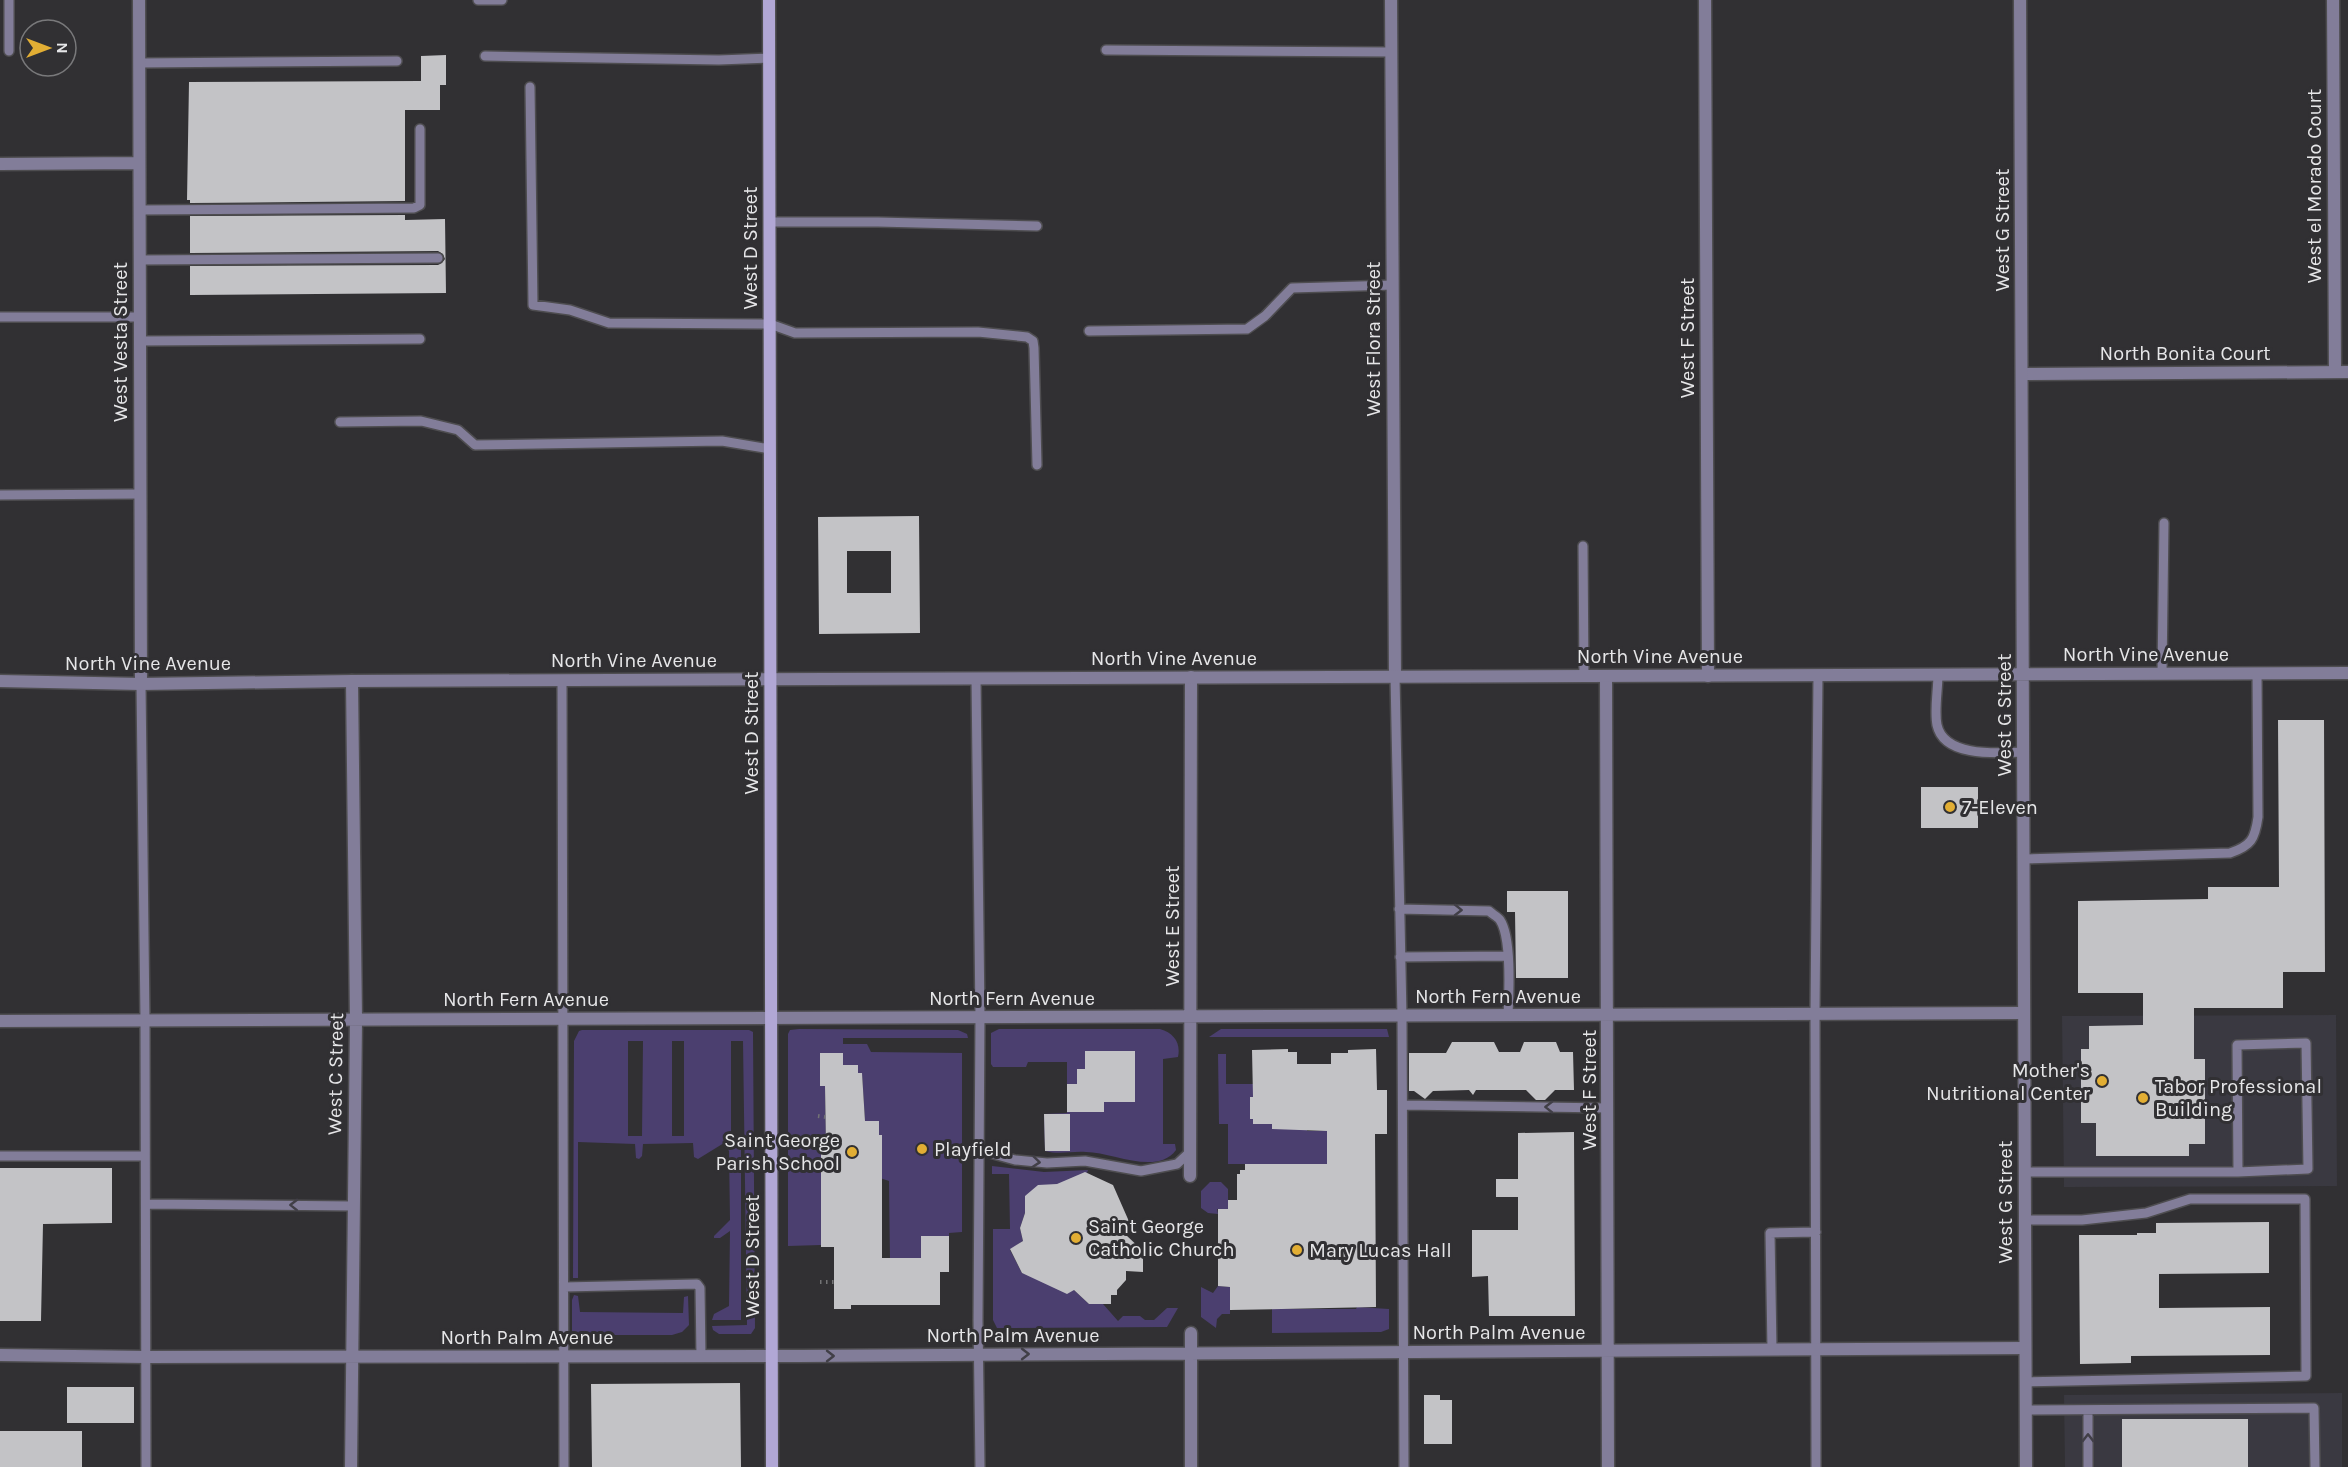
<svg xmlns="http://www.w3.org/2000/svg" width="2348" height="1467" font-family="Karla,sans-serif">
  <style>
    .built { fill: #3a3941 }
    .green { fill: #4b3f6f; fill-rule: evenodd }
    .building { fill: #c3c3c6; fill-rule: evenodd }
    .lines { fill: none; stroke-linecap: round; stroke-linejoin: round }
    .service-casing { stroke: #4e4d50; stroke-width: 12 }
    .minor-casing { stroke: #4e4d50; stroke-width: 15 }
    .tertiary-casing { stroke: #4e4d50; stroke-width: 15 }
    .secondary-casing { stroke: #4e4d50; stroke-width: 15 }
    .path { stroke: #737375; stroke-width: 4; stroke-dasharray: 1.5 4.5; stroke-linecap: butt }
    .service { stroke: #827d99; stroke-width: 9 }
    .minor { stroke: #827d99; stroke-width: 12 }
    .tertiary { stroke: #827d99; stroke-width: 12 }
    .secondary { stroke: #b1a7d5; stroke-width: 12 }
    .oneway { stroke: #413f47 }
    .poi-dot { fill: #e2ae34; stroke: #313033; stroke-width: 2 }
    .labels { text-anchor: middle; stroke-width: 6; stroke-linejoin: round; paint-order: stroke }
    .street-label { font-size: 20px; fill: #e6e6e8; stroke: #313033 }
    .poi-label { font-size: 20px; fill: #e6e6e8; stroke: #313033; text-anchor: start }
  </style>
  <rect width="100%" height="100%" fill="#313033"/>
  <path class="built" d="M2336,1015L2337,1186L2064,1187L2062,1016Z
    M2342,1393V1467H2065L2064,1395Z"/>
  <path class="green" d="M799,1029L958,1030L967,1034L968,1038H843V1044H867L871,1052L962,1053V1232L949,1233V1236H921V1258H909V1262H890L889,1181L880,1178L882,1136L879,1135V1121H865L862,1074L858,1073V1066L843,1065V1053H820V1086H825L826,1146L821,1147V1245L788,1246V1034L790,1030Z
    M999,1029H1160C1174,1033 1181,1043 1178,1057L1163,1059V1144H1175L1176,1150C1157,1176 1112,1152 1086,1152C1071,1151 1059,1155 1045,1151L1044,1114L1067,1113V1062H1028L1026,1067H993L991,1064V1033Z
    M1221,1029H1387L1389,1037H1209Z
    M582,1030H749L753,1032L755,1328L751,1334H719L713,1330L712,1326L747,1325L743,1041H731V1136H741V1320H712L714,1314L729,1306L730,1231L720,1238H714V1236L730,1220L729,1151L724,1143L698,1159L694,1157L693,1143L643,1144L642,1156L639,1159L636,1158L635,1144L578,1142V1278H573L574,1041L579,1031ZM628,1041H643L642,1136H628ZM672,1041H684V1136H672Z
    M1218,1054H1226V1084H1292L1307,1090V1131H1343L1327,1158V1164H1228V1124H1219Z
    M992,1166L1044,1172L1088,1170L1087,1173L1025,1213L1020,1228L1023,1241L1010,1250L1022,1273L1074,1290L1089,1304H1103L1118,1321L1123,1316H1140L1145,1320H1154L1167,1308H1178L1167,1327L997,1328L993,1320V1229H1010L1009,1174H992Z
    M1210,1182H1221L1228,1189V1209H1217L1218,1214L1208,1213L1201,1208V1191Z
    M1218,1286L1230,1287V1314H1222L1217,1319L1216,1328L1201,1317V1287L1213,1293Z
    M574,1295L578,1296L580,1312L683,1313L684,1297L688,1296L689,1325L682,1332L672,1335H576L572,1331V1300Z
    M1357,1307L1389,1309V1329L1381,1332L1272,1333V1309H1356Z"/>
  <path class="building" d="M446,55V85H440V110H405V201L190,203V200H187L189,82L421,81V56Z
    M405,215V220L445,219L446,293L190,295V266L438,265L442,263L445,259L443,254L438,251L190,253V216Z
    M919,516L920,633L819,634L818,517ZM847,551H891V593H847Z
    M2278,720H2324L2325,972H2283V1008H2194V1059H2205V1144H2189V1156H2096V1123H2081V1049H2089V1026L2143,1025V993H2078V901L2208,899V887H2279Z
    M1921,787H1978V828H1921Z
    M1507,891H1568V978H1516L1515,912H1507Z
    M1452,1042H1494L1499,1052H1520L1524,1042H1556L1560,1052H1573L1574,1090H1555L1545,1100H1536L1526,1090H1476L1473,1095L1469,1090L1433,1091L1425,1099L1414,1091H1409V1053H1446Z
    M1288,1049V1052H1297V1064H1331V1053H1348V1050L1376,1049L1377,1090H1387V1134H1375L1376,1307L1230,1310V1287L1218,1286V1209H1228V1200H1237V1174H1240V1170H1245V1164H1327V1131L1272,1129V1124H1253V1119H1250V1097H1253L1252,1050Z
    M1085,1051H1135V1102H1104V1112H1067V1084H1077V1069H1085Z
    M820,1053H843V1065H858V1073H862L865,1121H879V1135H882V1258H921V1236H949V1272H940V1305H851V1309H834V1247H821V1146H826L825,1086H820Z
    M1044,1114H1070V1151H1045Z
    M1574,1132L1575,1316H1489L1488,1276L1472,1277V1230H1518V1197H1496V1179H1518V1133Z
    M0,1168H112V1223L43,1224L41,1321H0Z
    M1085,1172L1113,1185L1131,1226L1126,1235L1143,1251V1272L1126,1271V1280L1117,1290V1295H1111V1304H1089L1074,1290L1067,1294L1022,1273L1010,1249L1023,1241L1020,1228L1025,1213V1196L1038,1185L1057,1184Z
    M2269,1222V1273L2159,1274V1308L2270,1307V1355L2131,1356V1363L2080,1364L2079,1235H2137V1233H2156V1223Z
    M740,1383L741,1467H592L591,1384Z
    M67,1387H134V1423H67Z
    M1424,1395H1440V1400H1452V1444H1424Z
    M2122,1419H2248V1467H2122Z
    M0,1431H82V1467H0Z"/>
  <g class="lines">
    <defs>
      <path id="service" d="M9,0V51
        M478,0H502
        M1106,50L1391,52
        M485,56L719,60L769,58
        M139,63L397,61
        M530,87L533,305L570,310L609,323L770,324L795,333L978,332L1027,337L1033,341L1034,348L1037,465
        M139,210L414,208L420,205V129
        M769,222H878L1037,226
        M139,260L438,258
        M0,317H139
        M1089,331L1247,329L1265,316L1292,288L1393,285
        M139,341L420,339
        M340,422L421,421L458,430L475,445L722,441L770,449
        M0,495L140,494
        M1583,546L1584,677
        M2162,673L2164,523
        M1938,674C1938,690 1934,710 1937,725C1944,758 1999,753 2024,752
        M1395,677L1402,1016L1404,1467
        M976,678L980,1017L978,1320L980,1467
        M562,680L564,1467
        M141,684L145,1020L146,1467
        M2023,859L2230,853C2251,846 2255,839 2258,817L2257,673
        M1399,909L1489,911C1492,914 1498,917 1500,920C1512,938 1509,993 1508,1015
        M1400,957L1507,956
        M1403,1105L1608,1108
        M979,1150L1015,1160L1047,1163L1085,1161L1141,1171L1177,1164L1190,1152
        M0,1156H145
        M2024,1172H2238L2237,1045L2306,1043L2308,1169L2238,1172
        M146,1204L353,1206
        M2025,1220H2082L2146,1213L2190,1199H2305L2306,1376L2025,1382
        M564,1287L697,1284L700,1288L701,1356
        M1772,1349L1770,1233L1816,1232
        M2026,1410L2314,1408L2315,1467
        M2088,1410V1467
        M1816,1467L1815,1014L1818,675"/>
      <path id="minor" d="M139,0L141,684
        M1391,0L1395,677
        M1705,0L1708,676
        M2333,0L2335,372
        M0,164L138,163
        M2022,374L2348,372
        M1606,677L1608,1467
        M0,1021L2023,1013
        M1190,1176L1191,677
        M1191,1333V1467
        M0,1355L146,1357L801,1356L2025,1348
        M351,1467L356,1020L352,681"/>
      <path id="tertiary" d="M2020,0L2026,1467
        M0,681L141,684L352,681L2348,673"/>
      <path id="secondary" d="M769,0L772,1467"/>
    </defs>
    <use href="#service" class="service-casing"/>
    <use href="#minor" class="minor-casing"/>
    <use href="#tertiary" class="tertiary-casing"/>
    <use href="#secondary" class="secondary-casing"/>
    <path class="path" d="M818,1116L825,1117
      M820,1282H834"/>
    <use href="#service" class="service"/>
    <use href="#minor" class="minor"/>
    <use href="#tertiary" class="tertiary"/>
    <use href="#secondary" class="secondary"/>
  </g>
  <defs><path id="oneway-chevron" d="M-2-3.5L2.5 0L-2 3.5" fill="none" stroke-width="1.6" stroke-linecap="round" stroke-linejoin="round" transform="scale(1.5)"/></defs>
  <g class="oneway">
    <use href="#oneway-chevron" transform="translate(1458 910) rotate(1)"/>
    <use href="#oneway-chevron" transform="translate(1549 1107) rotate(-179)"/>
    <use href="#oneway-chevron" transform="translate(1036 1162) rotate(6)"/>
    <use href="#oneway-chevron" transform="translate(294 1205) rotate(-179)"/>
    <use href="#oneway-chevron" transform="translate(1025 1354)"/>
    <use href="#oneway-chevron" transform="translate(830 1356)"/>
    <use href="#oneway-chevron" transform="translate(2088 1438) rotate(-90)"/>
  </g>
  <g class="poi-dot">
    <circle cx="1950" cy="807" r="6"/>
    <circle cx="2102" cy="1081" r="6"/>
    <circle cx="2143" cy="1098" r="6"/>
    <circle cx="922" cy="1149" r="6"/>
    <circle cx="852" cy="1152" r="6"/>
    <circle cx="1076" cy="1238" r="6"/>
    <circle cx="1297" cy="1250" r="6"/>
  </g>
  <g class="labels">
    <g class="street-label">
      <text transform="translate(2314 186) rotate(-90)" y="7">West el Morado Court</text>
      <text transform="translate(2002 230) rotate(-90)" y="7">West G Street</text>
      <text transform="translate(750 248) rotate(-90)" y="7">West D Street</text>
      <text transform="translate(1687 338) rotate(-90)" y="7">West F Street</text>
      <text transform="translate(1373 339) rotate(-90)" y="7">West Flora Street</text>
      <text transform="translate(120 342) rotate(-90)" y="7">West Vesta Street</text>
      <text x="2185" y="360">North Bonita Court</text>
      <text x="2146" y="661">North Vine Avenue</text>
      <text x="1660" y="663">North Vine Avenue</text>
      <text x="1174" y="665">North Vine Avenue</text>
      <text x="634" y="667">North Vine Avenue</text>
      <text x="148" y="670">North Vine Avenue</text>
      <text transform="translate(2004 715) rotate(-90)" y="7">West G Street</text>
      <text transform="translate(751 733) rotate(-90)" y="7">West D Street</text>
      <text transform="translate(1172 926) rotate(-90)" y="7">West E Street</text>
      <text x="1498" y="1003">North Fern Avenue</text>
      <text x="1012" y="1005">North Fern Avenue</text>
      <text x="526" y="1006">North Fern Avenue</text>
      <text transform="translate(335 1074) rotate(-89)" y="7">West C Street</text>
      <text transform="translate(1589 1090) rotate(-90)" y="7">West F Street</text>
      <text transform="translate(2005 1202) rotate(-90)" y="7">West G Street</text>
      <text transform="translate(752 1256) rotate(-90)" y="7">West D Street</text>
      <text x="1499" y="1339">North Palm Avenue</text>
      <text x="1013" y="1342">North Palm Avenue</text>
      <text x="527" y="1344">North Palm Avenue</text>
    </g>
    <g class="poi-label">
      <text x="1962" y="814">7-Eleven</text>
      <text x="2090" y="1077" text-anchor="end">Mother's<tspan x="2090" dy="23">Nutritional Center</tspan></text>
      <text x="2155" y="1093">Tabor Professional<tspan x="2155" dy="23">Building</tspan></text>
      <text x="840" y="1147" text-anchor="end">Saint George<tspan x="840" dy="23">Parish School</tspan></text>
      <text x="934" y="1156">Playfield</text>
      <text x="1088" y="1233">Saint George<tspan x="1088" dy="23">Catholic Church</tspan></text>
      <text x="1309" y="1257">Mary Lucas Hall</text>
    </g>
  </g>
  <g transform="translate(48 48) rotate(90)"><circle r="28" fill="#313033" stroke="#79797b" stroke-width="1.5"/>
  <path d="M0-4.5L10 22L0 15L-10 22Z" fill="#e2ae34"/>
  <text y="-9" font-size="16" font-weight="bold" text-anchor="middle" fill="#e6e6e8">N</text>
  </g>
</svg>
